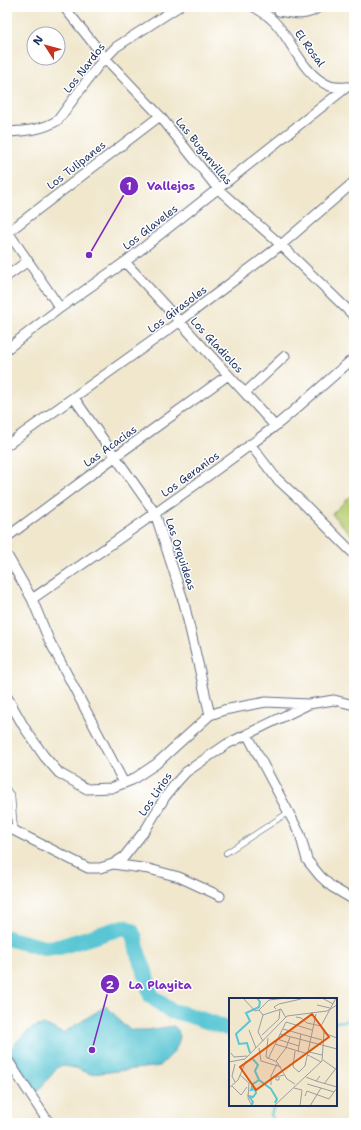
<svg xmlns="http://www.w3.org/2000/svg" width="361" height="1130" font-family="'Shantell Sans',sans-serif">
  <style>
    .green { fill: #b8ce72; stroke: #6a7e68 }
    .water { fill: #5ac6d4; stroke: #3a7a99 }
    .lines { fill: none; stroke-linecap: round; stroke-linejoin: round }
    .stream { stroke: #5ac6d4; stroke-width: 2.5 }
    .river { stroke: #5ac6d4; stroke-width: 16 }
    .lane-casing { stroke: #666f85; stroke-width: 6 }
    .street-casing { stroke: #666f85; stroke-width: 11 }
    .lane { stroke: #fff; stroke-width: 4.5 }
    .street { stroke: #fff; stroke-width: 9 }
    .labels { text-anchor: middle; stroke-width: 3; stroke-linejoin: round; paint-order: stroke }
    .street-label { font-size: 11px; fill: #1b2f5e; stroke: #fff }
    .inset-river { fill: none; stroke: #5ac6d4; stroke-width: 2 }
    .inset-road { fill: none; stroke: #9b9da1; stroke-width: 1 }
    .view { fill: #de5710; fill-opacity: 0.15; stroke: #de5710; stroke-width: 2 }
    .inset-edge { fill: none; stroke: #1b2f5e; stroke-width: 2 }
    .leader { fill: none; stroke: #7b2cbf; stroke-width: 1.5 }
    .callout-dot { fill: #7b2cbf; stroke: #fff; stroke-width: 1.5 }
    .mark-label { font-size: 12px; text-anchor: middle; font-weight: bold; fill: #fff }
    .callout-label { font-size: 12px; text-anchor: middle; font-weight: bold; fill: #7b2cbf; stroke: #fff; stroke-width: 3; stroke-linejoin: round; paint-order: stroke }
  </style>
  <rect width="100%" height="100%" fill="#fff"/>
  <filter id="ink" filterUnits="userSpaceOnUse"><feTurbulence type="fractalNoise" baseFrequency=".025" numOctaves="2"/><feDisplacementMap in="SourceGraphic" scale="8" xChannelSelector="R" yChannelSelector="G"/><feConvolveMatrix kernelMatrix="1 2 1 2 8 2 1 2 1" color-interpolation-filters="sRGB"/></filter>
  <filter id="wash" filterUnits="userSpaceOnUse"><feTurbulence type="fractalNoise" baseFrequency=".012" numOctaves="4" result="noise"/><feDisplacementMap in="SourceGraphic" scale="16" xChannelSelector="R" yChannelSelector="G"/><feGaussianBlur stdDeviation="0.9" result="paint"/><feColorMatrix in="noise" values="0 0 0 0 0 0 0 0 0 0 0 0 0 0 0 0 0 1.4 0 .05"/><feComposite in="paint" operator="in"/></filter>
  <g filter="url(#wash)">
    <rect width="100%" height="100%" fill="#f0e7cd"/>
    <path class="green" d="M354,493V538L332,514Z"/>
    <path class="water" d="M106,1006L116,1016L122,1024L132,1030H148L174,1026C189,1040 169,1057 160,1066L91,1074L76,1068L64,1066L58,1067L35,1094L9,1051C17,1041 30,1025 45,1025C50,1026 57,1031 63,1033Z"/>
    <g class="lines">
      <path class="stream" d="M336,1022L354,1020
        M274,1105L271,1115L275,1123"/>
      <path class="river" d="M7,938L44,948L59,947L124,927L131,930L135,938L138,954L144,968L151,996L171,1011L185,1014L230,1029"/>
    </g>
  </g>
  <g filter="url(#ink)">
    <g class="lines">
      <defs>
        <path id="lane" d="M7,789L12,796L15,831
          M226,853L289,812"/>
        <path id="street" d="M64,7L105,58L160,116L218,189L281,245L354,316
          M254,7C263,12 272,18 278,26C294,45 304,76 330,86C336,88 347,87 354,87
          M279,11C295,14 306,17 319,7
          M7,132C25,131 43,130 58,120L97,67L116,47L178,7
          M8,232L60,308
          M7,233L160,116
          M125,262L275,426
          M7,276L28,261
          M7,349L60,308L125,262L347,87
          M245,393L285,356
          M74,398L155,513L184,603L210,715
          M250,444L276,478L301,501L354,554
          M7,445L179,322L281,245L354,182
          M7,537L116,456L228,375
          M7,555L32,599L49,640L124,783
          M32,599C113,543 195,487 274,427C301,405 327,381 354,358
          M7,697L24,727L44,756L59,773L87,789L111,788L132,780L156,764L210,715L224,710L266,702L308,704
          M247,734L300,834L307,860L320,876L332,887L354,900
          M7,827L88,868H100L113,864L124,857L146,829L165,797L176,783L186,772L227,744L309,704L334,700L354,705
          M113,864L149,869L179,877L220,896
          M7,1059L49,1123"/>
      </defs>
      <use href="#lane" class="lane-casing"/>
      <use href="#street" class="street-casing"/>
      <use href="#lane" class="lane"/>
      <use href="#street" class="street"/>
    </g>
  </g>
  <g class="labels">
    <g class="street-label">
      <text transform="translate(310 48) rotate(54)" y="4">El Rosal</text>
      <text transform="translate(84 68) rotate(-52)" y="4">Los Nardos</text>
      <text transform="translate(204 151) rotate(51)" y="4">Las Buganvillas</text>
      <text transform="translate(76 165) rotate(-38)" y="4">Los Tulipanes</text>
      <text transform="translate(150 227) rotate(-38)" y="4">Los Glaveles</text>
      <text transform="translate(177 309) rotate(-37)" y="4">Los Girasoles</text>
      <text transform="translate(217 345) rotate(47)" y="4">Los Gladiolos</text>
      <text transform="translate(110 446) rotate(-36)" y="4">Las Acacias</text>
      <text transform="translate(190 474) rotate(-36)" y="4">Los Geranios</text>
      <text transform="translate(181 554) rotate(72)" y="4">Las Orquideas</text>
      <text transform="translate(155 794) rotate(-56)" y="4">Los Lirios</text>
    </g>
  </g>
  <g transform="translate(229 998)">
    <rect width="108" height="108" fill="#f0e7cd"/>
    <path class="inset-river" d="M21,55L18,45L10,46L7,36L21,23L17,15L30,9L31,4L28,0M23,60L29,67L26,73L30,82M22,108L24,104L20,98L24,99L27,95L26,91L22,92L24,86L30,82L42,91L48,101L46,105"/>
    <path class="inset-road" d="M14,0L26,13L30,12L34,17L52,11L57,20M93,0L104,6M88,7L101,10M47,11L45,9L50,6L72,1M30,12L40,2L57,0M67,19L72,20L78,25L92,28M92,28L107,0M54,31L93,42M20,32L27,50M95,35L108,40M51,36L108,51M33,37L50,21L51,11M39,40L37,59L48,64L58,81L66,86M48,41L70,48M34,43L29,34L34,17M46,46L79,56M30,50L32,63L52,69M66,53L64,69L70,74L76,68L87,16M69,54L72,36M80,54L93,57M2,55L5,59L18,58M79,57L92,64M39,61L57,24L83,32M94,62L108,72M47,63L57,50L61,39M0,64L16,61L58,18L98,13L108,7M6,66L3,78L6,84M11,77L20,85L19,100L22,106M50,79V82H47V79L55,77M77,79L87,83L91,78M87,83L108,89M78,86L92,90M95,86L108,69M42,87V78L48,66M3,88L12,97L18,89M0,90L9,82L17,63M65,90L73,92L71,108M76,98L78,93L100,101L105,94M45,108L93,63L95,34L92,28M81,108L92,90L105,94L108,90"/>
    <path class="view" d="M83,16L100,39L27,92L11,69Z"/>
    <rect width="108" height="108" class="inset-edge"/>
  </g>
  <path class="leader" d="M89 255L129 186M92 1050L110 984"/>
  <g class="callout-dot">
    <circle cx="89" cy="255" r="4"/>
    <circle cx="92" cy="1050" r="4"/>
    <circle cx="129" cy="186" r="10"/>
    <circle cx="110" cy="984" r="10"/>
  </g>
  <g class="mark-label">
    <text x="129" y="190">1</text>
    <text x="110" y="989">2</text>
  </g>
  <g class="callout-label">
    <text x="171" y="190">Vallejos</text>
    <text x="160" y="989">La Playita</text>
  </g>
  <rect width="361" height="1130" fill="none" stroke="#fff" stroke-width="24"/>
  <g transform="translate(46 46) rotate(306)"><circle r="19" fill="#ffffff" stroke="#a4acbf"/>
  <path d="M0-3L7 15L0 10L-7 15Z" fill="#c8321e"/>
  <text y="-6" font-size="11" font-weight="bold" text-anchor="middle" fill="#1b2f5e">N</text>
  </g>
</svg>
